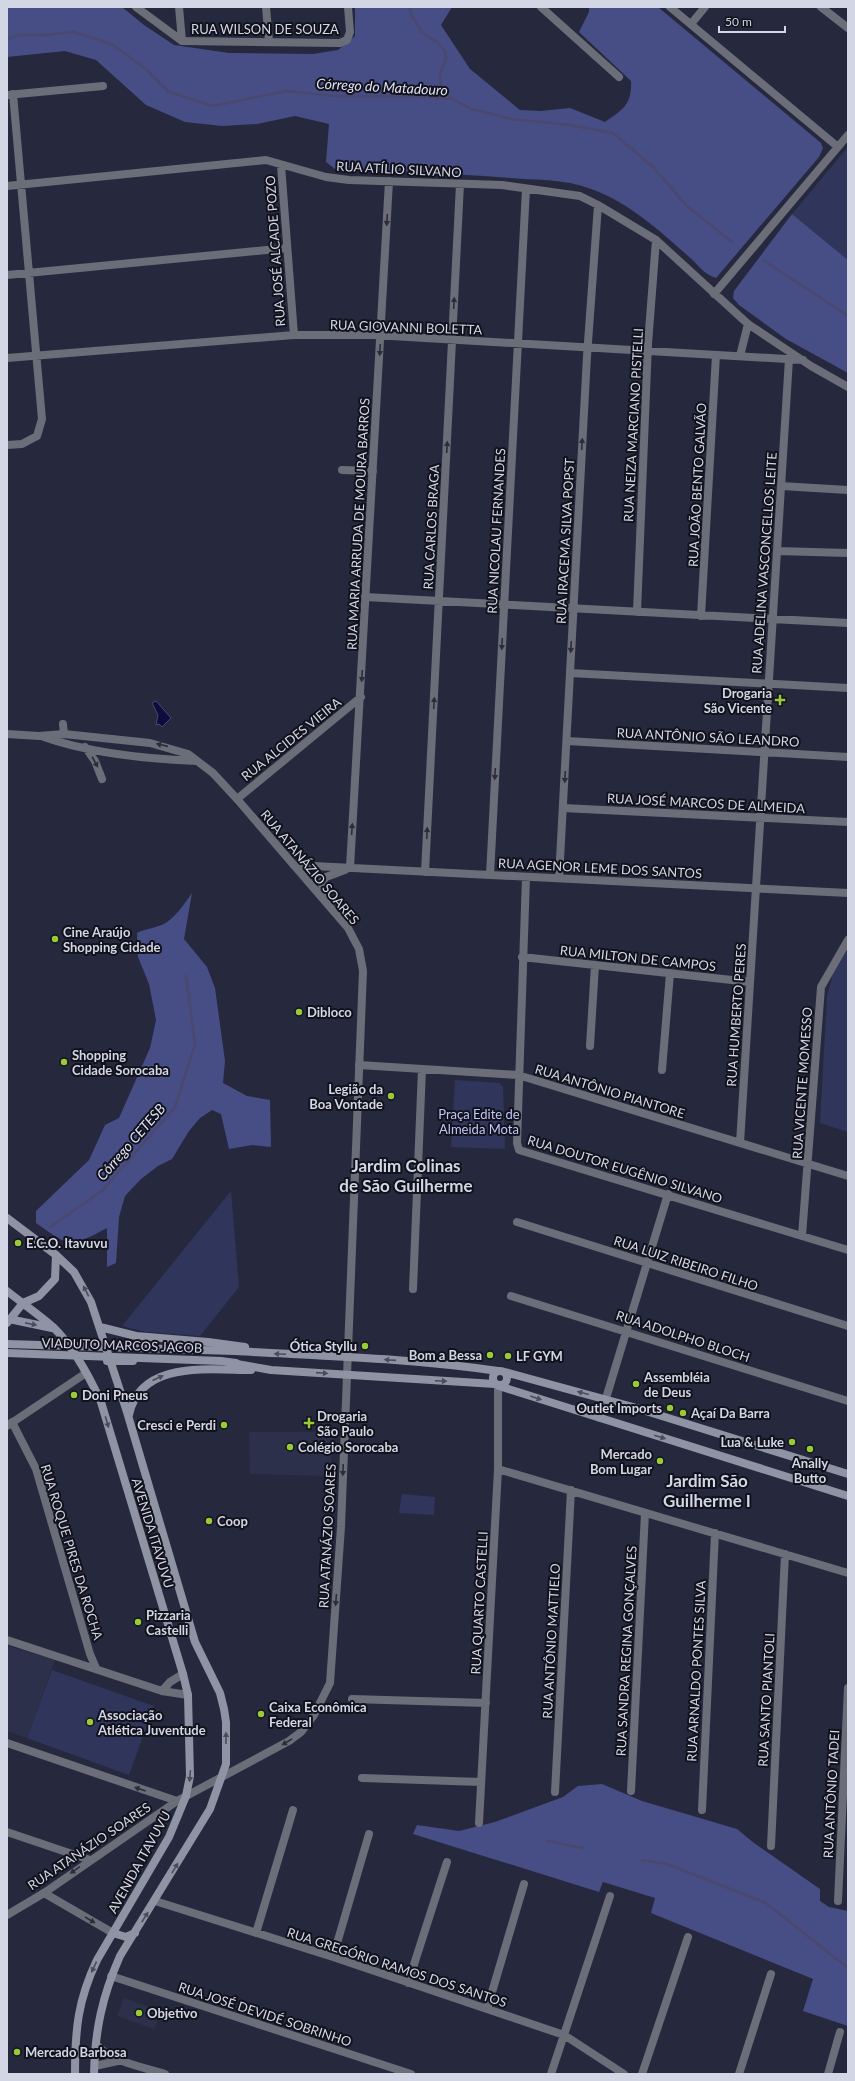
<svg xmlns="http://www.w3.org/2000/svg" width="855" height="2081" font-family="Lato,sans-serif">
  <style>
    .built { fill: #2c304b }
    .green { fill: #30355b }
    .forest { fill: #474d85 }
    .water { fill: #0f0b3d; stroke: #4a486f }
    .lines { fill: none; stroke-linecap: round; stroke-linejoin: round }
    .stream { stroke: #4a486f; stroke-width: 2.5 }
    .minor { stroke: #6b6d78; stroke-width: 8 }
    .tertiary { stroke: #6b6d78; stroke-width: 8 }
    .secondary { stroke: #9093a4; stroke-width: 8 }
    .secondary-bridge { stroke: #9093a4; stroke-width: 8 }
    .oneway { fill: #2c2d38 }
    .oneway2 { fill: #4a4c59 }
    .poi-dot { fill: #98cb37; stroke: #11121c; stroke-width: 1.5 }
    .labels { text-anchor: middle; stroke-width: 4; stroke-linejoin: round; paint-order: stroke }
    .street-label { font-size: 13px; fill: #d3d6e4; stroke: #11121c }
    .poi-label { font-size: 13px; font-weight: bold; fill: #d3d6e4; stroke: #11121c; text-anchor: start }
    .park-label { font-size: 13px; fill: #bec7fa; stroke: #11121c }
    .water-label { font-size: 14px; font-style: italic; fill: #dfe2f4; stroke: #11121c }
    .district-label { font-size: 17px; font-weight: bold; fill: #d3d6e4; stroke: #11121c }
  </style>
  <rect width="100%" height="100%" fill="#26293e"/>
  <path class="built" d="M249,1432H332L331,1476L250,1474Z
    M7,1646L55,1660L27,1738L7,1731Z
    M124,1998L161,2011L154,2029L117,2016Z"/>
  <path class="green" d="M848,147V260L792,214Z
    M848,949V1132L820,1123L827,997L833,974Z
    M455,1080L499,1083L503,1087L505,1149L451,1147Z
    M231,1191L239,1287L200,1336L146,1332L122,1326Z
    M402,1494L435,1497L434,1515L399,1513Z
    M52,1670L154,1706L129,1775L27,1738Z"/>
  <path class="forest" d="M7,7H122L144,25L174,45L229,53L313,54L338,50L355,36V7H452L441,25L470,69L520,110L541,111L570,108L605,122C623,109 632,105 631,81L579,32L589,12V7H658L821,143L823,148L819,157L716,278C703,274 698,264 688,256C659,230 628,202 591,189C566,179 537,180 510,178C452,173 393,173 335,169L326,162L329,124L295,116L257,124L222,126L185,122L146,105L96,60L65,51L7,57Z
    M792,214L848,260V373L786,339L739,305L733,298L734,291Z
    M192,893L184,939L207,967L215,988L225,1061L223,1083L247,1096L270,1100L271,1147L252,1145L229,1149L221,1114L212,1110L200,1118L189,1131L172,1159L158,1166L141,1179L125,1196L119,1217L116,1263L107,1267V1228C69,1248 70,1247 36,1223V1211L89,1160L105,1125L119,1118L150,1048L156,1020L149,984L138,957L137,933C146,928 159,928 167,922C177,915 185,903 192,893Z
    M602,1784L642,1801L737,1829L754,1843L820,1889V1901L829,1907L848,1911V2026L803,2011L813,1979L651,1913L655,1898L603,1882L599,1892L413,1834L417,1825L459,1831L495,1822L563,1797L578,1786Z"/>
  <path class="water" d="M156,701L171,718L162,727L159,724L156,725L158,715L152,703Z"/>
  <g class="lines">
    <path class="stream" d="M409,7L412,16L422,33L436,41L445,51L446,59L440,73L441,87L452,99
      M7,39L19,35H45L73,32L96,39L113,45L146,69L169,92L213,106L286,91L334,96H416L452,99L472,109L511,119L570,125L613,133L653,167L687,206L732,242
      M763,260L848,316
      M50,1227L103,1190L175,1107L195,1044L186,976
      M547,1841L583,1848
      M642,1860L667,1864L766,1903L848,1968"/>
    <path class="minor" d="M136,7L182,41L340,43L347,40L350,32L348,7
      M179,7L182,41
      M266,7L269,42
      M541,7L619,77
      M670,7L838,147
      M821,7L848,28
      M691,24L705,7
      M7,95L103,86
      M281,165L294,335
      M7,186L266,160L326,177L349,180L502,185L580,196L598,205L656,240L748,324L811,366L848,387
      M7,275L287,248
      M714,294L848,135
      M740,356L748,324
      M7,358L294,335H374L803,360
      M7,445L22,444L37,436L42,419L13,94
      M342,470L373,471
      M781,486L848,490
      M777,551L848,553
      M365,597L848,623
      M637,612L648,344L656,240
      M701,616L716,355
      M570,673L848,688
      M63,724L64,734
      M567,741L848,757
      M237,799L361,697
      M563,808L848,822
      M294,865L848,893
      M350,868L389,181
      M425,872L460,184
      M490,875L526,189
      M526,877L517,1143L519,1150L848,1250
      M559,878L587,356L598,205
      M323,897L322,882L326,877L345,870
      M522,957L750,982
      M590,1046L595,965
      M359,1065L518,1075L848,1176
      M662,1070L670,973
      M740,1143L789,359
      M517,1222L848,1326
      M802,1236L821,987L848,940
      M413,1289L422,1069
      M511,1296L848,1401
      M600,1418L668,1194
      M12,1422L36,1469L90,1654L96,1668
      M7,1426L86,1373
      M498,1469L848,1573
      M7,1640L162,1691L188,1695
      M162,1691L170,1682L183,1674
      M352,1699L486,1703
      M7,1743L177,1801
      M362,1778L481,1782
      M631,1791L645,1513
      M555,1792L571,1490
      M702,1810L715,1533
      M479,1823L498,1469V1385
      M7,1832L90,1860
      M771,1846L785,1554
      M44,1893L113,1933
      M155,1901L333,1957L564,2035L624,2074
      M838,1901L848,1688
      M256,1933L293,1810
      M333,1957L369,1834
      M111,1976L411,2074
      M408,1983L447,1862
      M487,2009L524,1884
      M96,2044C110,2062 144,2067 165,2074
      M95,2066L122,2060
      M551,2074L610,1896
      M642,2074L688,1937
      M739,2074L771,1974
      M828,2074L840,2032"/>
    <path class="tertiary" d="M7,734L39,736L64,734L150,743L188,754L213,773L237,799L348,928L359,949L363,971L341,1527L330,1683L314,1715L301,1732L289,1741L177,1801L44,1893L7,1915
      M44,737C92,754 147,759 197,761
      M85,747L95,761L102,779"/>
    <path class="secondary" d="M7,1218L56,1255L74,1272L91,1302L127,1412L195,1642L220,1693L224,1709L226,1722V1764L210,1809L120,1956C102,1997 95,2030 94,2074
      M7,1291C22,1303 38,1314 53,1327C74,1347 89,1376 101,1402L183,1674L188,1695L190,1776L186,1796L169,1837L97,1960C78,2000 75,2029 75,2074
      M9,1319L52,1328
      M7,1323L23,1303L39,1296L55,1279L56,1255
      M100,1327L136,1336L208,1342L245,1347
      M235,1351C323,1356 411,1358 498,1371
      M107,1361H133
      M231,1363L271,1370L495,1384
      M493 1378a7 7 0 1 1 14 0a7 7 0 1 1-14 0Z
      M505,1372L633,1407L848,1474
      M499,1386L848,1496
      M129,1415C140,1360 209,1370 251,1370
      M113,1933L126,1937L135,1933"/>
    <path class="secondary-bridge" d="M7,1344L235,1351
      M7,1353L221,1361L236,1363"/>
  </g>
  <defs><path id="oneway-solid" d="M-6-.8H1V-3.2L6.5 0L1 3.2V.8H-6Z"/></defs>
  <g class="oneway">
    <use href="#oneway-solid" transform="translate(387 220) rotate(93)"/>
    <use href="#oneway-solid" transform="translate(454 303) rotate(-87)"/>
    <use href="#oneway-solid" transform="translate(380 350) rotate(93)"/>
    <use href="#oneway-solid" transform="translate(582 444) rotate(-87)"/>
    <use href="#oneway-solid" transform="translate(447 447) rotate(-87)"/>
    <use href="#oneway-solid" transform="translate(502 644) rotate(93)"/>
    <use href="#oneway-solid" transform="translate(571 647) rotate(93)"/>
    <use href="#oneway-solid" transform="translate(362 676) rotate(93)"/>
    <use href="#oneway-solid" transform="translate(434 703) rotate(-87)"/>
    <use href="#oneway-solid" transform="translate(162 745) rotate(-167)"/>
    <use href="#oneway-solid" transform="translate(95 762) rotate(61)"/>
    <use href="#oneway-solid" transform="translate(495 774) rotate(93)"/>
    <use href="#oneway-solid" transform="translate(565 777) rotate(93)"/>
    <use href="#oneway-solid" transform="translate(352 829) rotate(-86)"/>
    <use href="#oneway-solid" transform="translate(427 833) rotate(-87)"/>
    <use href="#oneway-solid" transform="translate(343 1470) rotate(92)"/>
    <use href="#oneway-solid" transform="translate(336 1600) rotate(94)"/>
    <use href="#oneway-solid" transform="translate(287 1742) rotate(149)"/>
    <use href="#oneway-solid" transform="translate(140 1789) rotate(-161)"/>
    <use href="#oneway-solid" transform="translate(75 1870) rotate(145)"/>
    <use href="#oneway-solid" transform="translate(90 1920) rotate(31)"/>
  </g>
  <g class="oneway2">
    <use href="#oneway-solid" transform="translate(86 1291) rotate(-117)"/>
    <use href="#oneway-solid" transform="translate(31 1324) rotate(11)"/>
    <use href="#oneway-solid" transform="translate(280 1354) rotate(-177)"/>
    <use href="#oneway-solid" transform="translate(390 1360) rotate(-176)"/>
    <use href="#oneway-solid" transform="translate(322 1373) rotate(4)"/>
    <use href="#oneway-solid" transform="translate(158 1378) rotate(-24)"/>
    <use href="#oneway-solid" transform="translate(441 1381) rotate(3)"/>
    <use href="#oneway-solid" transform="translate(583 1393) rotate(-165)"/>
    <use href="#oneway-solid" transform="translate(536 1398) rotate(19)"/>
    <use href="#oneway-solid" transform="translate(107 1422) rotate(73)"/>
    <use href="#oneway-solid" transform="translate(660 1437) rotate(17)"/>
    <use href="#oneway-solid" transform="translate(226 1738) rotate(-89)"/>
    <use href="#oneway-solid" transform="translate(190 1776) rotate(94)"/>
    <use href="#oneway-solid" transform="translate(175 1868) rotate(-59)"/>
    <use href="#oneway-solid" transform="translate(145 1917) rotate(-58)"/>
    <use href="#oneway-solid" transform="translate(94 1967) rotate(115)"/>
  </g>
  <g class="poi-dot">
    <path d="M778 694h4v4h4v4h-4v4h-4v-4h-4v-4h4z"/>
    <circle cx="55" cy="939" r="4"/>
    <circle cx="299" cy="1012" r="4"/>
    <circle cx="64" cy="1062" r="4"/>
    <circle cx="391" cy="1096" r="4"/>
    <circle cx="18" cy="1243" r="4"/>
    <circle cx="365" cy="1346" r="4"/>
    <circle cx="490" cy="1355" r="4"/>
    <circle cx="508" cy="1356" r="4"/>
    <circle cx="636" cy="1384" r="4"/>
    <circle cx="74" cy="1395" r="4"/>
    <circle cx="670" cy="1408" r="4"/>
    <circle cx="683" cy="1413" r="4"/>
    <path d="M307 1417h4v4h4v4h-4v4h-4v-4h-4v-4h4z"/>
    <circle cx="224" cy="1425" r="4"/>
    <circle cx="792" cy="1442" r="4"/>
    <circle cx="290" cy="1447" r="4"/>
    <circle cx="810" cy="1449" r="4"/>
    <circle cx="660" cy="1461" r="4"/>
    <circle cx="209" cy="1521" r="4"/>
    <circle cx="138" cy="1622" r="4"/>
    <circle cx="261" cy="1714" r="4"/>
    <circle cx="90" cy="1722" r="4"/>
    <circle cx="139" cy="2013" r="4"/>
    <circle cx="17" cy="2052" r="4"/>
  </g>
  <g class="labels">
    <g class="street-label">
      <text x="265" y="34">RUA WILSON DE SOUZA</text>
      <text transform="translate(399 169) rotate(3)" y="5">RUA ATÍLIO SILVANO</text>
      <text transform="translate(275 251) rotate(-94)" y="5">RUA JOSÉ ALCADE POZO</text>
      <text transform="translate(406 327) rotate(2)" y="5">RUA GIOVANNI BOLETTA</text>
      <text transform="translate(633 425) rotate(-87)" y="5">RUA NEIZA MARCIANO PISTELLI</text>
      <text transform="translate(697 485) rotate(-87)" y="5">RUA JOÃO BENTO GALVÃO</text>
      <text transform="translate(358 524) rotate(-87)" y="5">RUA MARIA ARRUDA DE MOURA BARROS</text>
      <text transform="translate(431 527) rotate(-87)" y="5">RUA CARLOS BRAGA</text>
      <text transform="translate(496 531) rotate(-87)" y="5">RUA NICOLAU FERNANDES</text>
      <text transform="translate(565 541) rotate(-87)" y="5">RUA IRACEMA SILVA POPST</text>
      <text transform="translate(764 563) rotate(-86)" y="5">RUA ADELINA VASCONCELLOS LEITE</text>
      <text transform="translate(708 737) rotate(3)" y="5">RUA ANTÔNIO SÃO LEANDRO</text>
      <text transform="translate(291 739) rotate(-39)" y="5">RUA ALCIDES VIEIRA</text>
      <text transform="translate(706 803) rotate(3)" y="5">RUA JOSÉ MARCOS DE ALMEIDA</text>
      <text transform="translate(310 867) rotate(50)" y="5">RUA ATANÁZIO SOARES</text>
      <text transform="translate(600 868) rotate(3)" y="5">RUA AGENOR LEME DOS SANTOS</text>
      <text transform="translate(638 958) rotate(6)" y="5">RUA MILTON DE CAMPOS</text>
      <text transform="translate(736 1015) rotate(-86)" y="5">RUA HUMBERTO PERES</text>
      <text transform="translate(802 1083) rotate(-86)" y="5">RUA VICENTE MOMESSO</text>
      <text transform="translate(610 1091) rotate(17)" y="5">RUA ANTÔNIO PIANTORE</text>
      <text transform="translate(625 1169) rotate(17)" y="5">RUA DOUTOR EUGÊNIO SILVANO</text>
      <text transform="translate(686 1263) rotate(18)" y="5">RUA LUIZ RIBEIRO FILHO</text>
      <text transform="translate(683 1336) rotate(18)" y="5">RUA ADOLPHO BLOCH</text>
      <text transform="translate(122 1345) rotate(2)" y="5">VIADUTO MARCOS JACOB</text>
      <text transform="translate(153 1533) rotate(73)" y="5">AVENIDA ITAVUVU</text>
      <text transform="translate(327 1536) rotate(-87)" y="5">RUA ATANÁZIO SOARES</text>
      <text transform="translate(72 1552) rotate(73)" y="5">RUA ROQUE PIRES DA ROCHA</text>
      <text transform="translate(479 1603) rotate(-87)" y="5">RUA QUARTO CASTELLI</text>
      <text transform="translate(551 1641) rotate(-87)" y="5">RUA ANTÔNIO MATTIELO</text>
      <text transform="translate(626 1651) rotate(-87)" y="5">RUA SANDRA REGINA GONÇALVES</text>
      <text transform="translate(696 1671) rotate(-87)" y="5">RUA ARNALDO PONTES SILVA</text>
      <text transform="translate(766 1700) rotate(-87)" y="5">RUA SANTO PIANTOLI</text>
      <text transform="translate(831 1794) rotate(-87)" y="5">RUA ANTÔNIO TADEI</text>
      <text transform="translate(89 1846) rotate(-34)" y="5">RUA ATANÁZIO SOARES</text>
      <text transform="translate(139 1862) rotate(-61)" y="5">AVENIDA ITAVUVU</text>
      <text transform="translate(397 1967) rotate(18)" y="5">RUA GREGÓRIO RAMOS DOS SANTOS</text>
      <text transform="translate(265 2014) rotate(18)" y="5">RUA JOSÉ DEVIDÉ SOBRINHO</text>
    </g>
    <g class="poi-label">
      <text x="772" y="698" text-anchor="end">Drogaria<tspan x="772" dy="15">São Vicente</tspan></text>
      <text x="63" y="937">Cine Araújo<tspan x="63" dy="15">Shopping Cidade</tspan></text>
      <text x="307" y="1017">Dibloco</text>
      <text x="72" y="1060">Shopping<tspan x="72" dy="15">Cidade Sorocaba</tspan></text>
      <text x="383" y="1094" text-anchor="end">Legião da<tspan x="383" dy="15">Boa Vontade</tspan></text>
      <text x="26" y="1248">E.C.O. Itavuvu</text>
      <text x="357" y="1351" text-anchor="end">Ótica Styllu</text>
      <text x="482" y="1360" text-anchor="end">Bom a Bessa</text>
      <text x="516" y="1361">LF GYM</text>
      <text x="644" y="1382">Assembléia<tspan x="644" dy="15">de Deus</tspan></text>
      <text x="82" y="1400">Doni Pneus</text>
      <text x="662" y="1413" text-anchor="end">Outlet Imports</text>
      <text x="691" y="1418">Açaí Da Barra</text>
      <text x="317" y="1421">Drogaria<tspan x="317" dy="15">São Paulo</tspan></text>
      <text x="216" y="1430" text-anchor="end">Cresci e Perdi</text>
      <text x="784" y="1447" text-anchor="end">Lua &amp; Luke</text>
      <text x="298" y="1452">Colégio Sorocaba</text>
      <text x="652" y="1459" text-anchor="end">Mercado<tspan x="652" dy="15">Bom Lugar</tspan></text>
      <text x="810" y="1468" text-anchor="middle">Anally<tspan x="810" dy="15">Butto</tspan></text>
      <text x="217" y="1526">Coop</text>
      <text x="146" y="1620">Pizzaria<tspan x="146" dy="15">Castelli</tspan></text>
      <text x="269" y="1712">Caixa Econômica<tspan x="269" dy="15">Federal</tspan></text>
      <text x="98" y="1720">Associação<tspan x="98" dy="15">Atlética Juventude</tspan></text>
      <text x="147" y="2018">Objetivo</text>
      <text x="25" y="2057">Mercado Barbosa</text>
    </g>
    <g class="park-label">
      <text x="479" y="1119">Praça Edite de<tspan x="479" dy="15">Almeida Mota</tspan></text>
    </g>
    <g class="water-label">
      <text transform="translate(382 87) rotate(3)" y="5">Córrego do Matadouro</text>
      <text transform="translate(131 1142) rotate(-49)" y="5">Córrego CETESB</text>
    </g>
    <g class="district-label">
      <text x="406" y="1172">Jardim Colinas<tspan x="406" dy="20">de São Guilherme</tspan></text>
      <text x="707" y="1487">Jardim São<tspan x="707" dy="20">Guilherme I</tspan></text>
    </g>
  </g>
  <rect width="855" height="2081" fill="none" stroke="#d3d6e4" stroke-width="16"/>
  <path d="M719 26v6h66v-6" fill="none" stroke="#d3d6e4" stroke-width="2"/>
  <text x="725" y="26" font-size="12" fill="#d3d6e4" stroke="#11121c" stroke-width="3" paint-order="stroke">50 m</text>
</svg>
